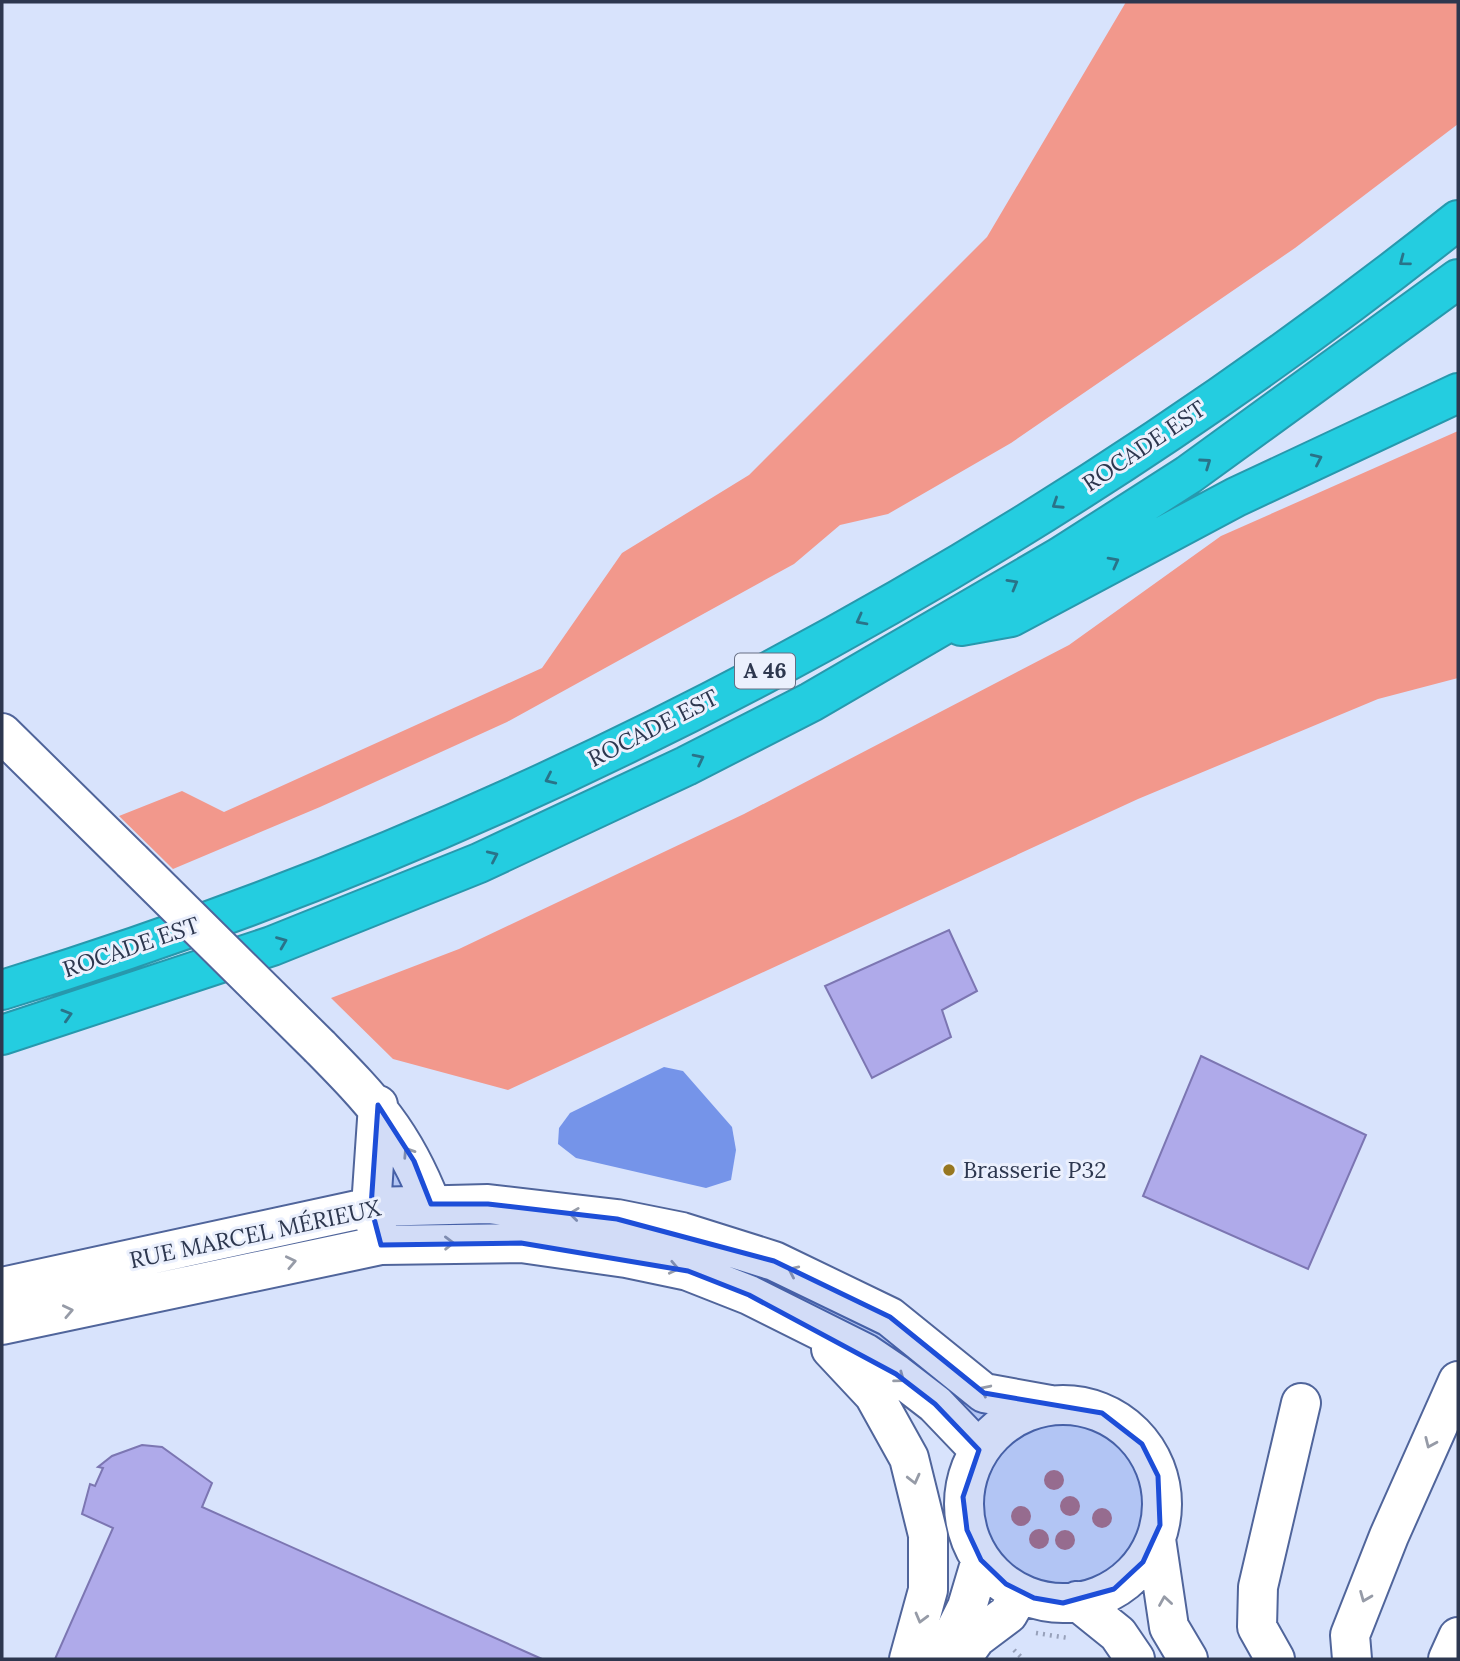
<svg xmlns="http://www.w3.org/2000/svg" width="1460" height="1661" font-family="Lora,serif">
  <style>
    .green { fill: #f2988c }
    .water { fill: #7594e9 }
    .building { fill: #afaaea; stroke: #7c76b2; stroke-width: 2 }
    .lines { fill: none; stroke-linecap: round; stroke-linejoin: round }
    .minor-casing { stroke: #50659b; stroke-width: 42 }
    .highway-casing { stroke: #2798ad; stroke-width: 42 }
    .path { stroke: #97a1ba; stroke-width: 4.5; stroke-dasharray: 2 5; stroke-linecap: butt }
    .minor { stroke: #fff; stroke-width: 38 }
    .highway { stroke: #24cde0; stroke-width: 38 }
    .minor-bridge-casing { stroke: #50659b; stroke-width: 42; stroke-linecap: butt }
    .minor-bridge { stroke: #fff; stroke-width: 38 }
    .tree { fill: #b4747e }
    .oneway { stroke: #297389 }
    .oneway2 { stroke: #969ba7 }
    .marked { fill: #1d4ed8; fill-opacity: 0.2; stroke: #1d4ed8; stroke-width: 5; stroke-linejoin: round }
    .poi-dot { fill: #977720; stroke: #ebf0fd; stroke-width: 2.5 }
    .labels { text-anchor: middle; stroke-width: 6; stroke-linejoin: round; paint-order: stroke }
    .shield { fill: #ebf0fd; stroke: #666e83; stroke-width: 2 }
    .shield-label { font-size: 21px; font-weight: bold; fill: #2d374f }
    .street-label { font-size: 23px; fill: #2d374f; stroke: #ebf0fd }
    .poi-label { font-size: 23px; fill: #2d374f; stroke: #ebf0fd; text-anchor: start }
  </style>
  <rect width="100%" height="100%" fill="#d8e3fc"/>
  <path class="green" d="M1126,2H1458V124L1295,248L1011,443L888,514L840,525L794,564L507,722L320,807L173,869L119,816L182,791L224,812L542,668L622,553L749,475L987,237Z
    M1458,431V678L1378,699L1138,799L508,1090L393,1059L331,998L459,949L744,814L1069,645L1221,536Z"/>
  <path class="water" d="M664,1067L683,1071L732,1127L736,1150L731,1180L706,1188L576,1158L558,1144L559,1128L570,1113Z"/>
  <path class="building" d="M949,930L977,991L942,1010L951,1037L872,1078L825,986Z
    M1201,1056L1366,1135L1308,1269L1143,1196Z
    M142,1445L162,1447L212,1483L202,1507L542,1659H55L113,1528L82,1514L90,1484L95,1486L103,1468L98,1467L112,1456Z"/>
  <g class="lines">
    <defs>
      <path id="minor" d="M2,733L132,861
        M320,1047C373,1101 403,1132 431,1204
        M378,1233L371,1207L378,1105
        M2,1287L371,1207L488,1204L617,1219L682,1232L774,1261L890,1317L984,1393L1050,1405
        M2,1325L381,1245L521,1243L626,1258L688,1271L749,1295L865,1353L896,1374L935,1404L979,1450
        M831,1349L874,1395L909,1458L928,1535V1590L909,1659
        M964 1504a99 99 0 1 1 198 0a99 99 0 1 1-198 0Z
        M1156,1539L1169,1627L1188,1659
        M1077,1601L1118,1634L1135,1659
        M941,1659L967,1607L981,1560
        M961,1659L976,1638L1008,1614L1020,1593
        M1275,1659L1257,1627L1258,1587L1301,1403
        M1352,1659L1350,1635L1389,1536L1458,1381
        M1448,1659L1458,1637"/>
      <path id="highway" d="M961,626L1011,617L1236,497L1458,393
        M2,990C527,830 1029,561 1458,220
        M2,1035L272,946L479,863L686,766L811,702L1060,557L1188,475L1458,279"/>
    </defs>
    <use href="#minor" class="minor-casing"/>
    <use href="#highway" class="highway-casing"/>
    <path class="path" d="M1036,1633L1068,1638
      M1014,1650L1023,1659"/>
    <use href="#minor" class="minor"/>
    <use href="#highway" class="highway"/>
    <defs>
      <path id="minor-bridge" d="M132,861L320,1047"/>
    </defs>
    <use href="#minor-bridge" class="minor-bridge-casing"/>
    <use href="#minor-bridge" class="minor-bridge"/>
  </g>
  <g class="tree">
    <circle cx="1054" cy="1480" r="10"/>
    <circle cx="1070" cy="1506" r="10"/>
    <circle cx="1021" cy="1516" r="10"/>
    <circle cx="1102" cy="1518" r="10"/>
    <circle cx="1039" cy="1539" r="10"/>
    <circle cx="1065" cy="1540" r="10"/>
  </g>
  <defs><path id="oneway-chevron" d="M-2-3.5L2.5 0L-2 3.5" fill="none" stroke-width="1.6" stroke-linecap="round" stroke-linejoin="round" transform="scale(1.75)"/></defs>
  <g class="oneway">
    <use href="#oneway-chevron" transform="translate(1404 261) rotate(143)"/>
    <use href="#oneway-chevron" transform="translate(1317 459) rotate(-25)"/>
    <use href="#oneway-chevron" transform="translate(1206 463) rotate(-35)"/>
    <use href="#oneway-chevron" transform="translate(1057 504) rotate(147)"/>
    <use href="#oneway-chevron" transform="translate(1114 562) rotate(-28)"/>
    <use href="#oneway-chevron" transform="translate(1013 584) rotate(-30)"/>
    <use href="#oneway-chevron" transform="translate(861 620) rotate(152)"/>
    <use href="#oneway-chevron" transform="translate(699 759) rotate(-27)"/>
    <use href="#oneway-chevron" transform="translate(550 779) rotate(155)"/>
    <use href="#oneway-chevron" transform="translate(493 856) rotate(-25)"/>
    <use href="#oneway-chevron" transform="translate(282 942) rotate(-22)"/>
    <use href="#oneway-chevron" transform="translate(67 1015) rotate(-17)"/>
  </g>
  <g class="oneway2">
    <use href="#oneway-chevron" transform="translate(408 1152) rotate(-123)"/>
    <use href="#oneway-chevron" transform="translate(574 1214) rotate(-173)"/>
    <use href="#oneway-chevron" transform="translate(449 1243) rotate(-1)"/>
    <use href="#oneway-chevron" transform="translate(291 1262) rotate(-12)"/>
    <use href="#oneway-chevron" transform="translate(674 1268) rotate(12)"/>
    <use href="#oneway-chevron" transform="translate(793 1271) rotate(-155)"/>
    <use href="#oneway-chevron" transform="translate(68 1311) rotate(-12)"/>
    <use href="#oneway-chevron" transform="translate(900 1378) rotate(36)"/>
    <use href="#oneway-chevron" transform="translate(985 1390) rotate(-154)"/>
    <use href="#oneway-chevron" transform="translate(1430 1443) rotate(114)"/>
    <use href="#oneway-chevron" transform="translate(914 1479) rotate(76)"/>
    <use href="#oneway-chevron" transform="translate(1365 1597) rotate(112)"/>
    <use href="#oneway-chevron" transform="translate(1165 1601) rotate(-99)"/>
    <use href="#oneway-chevron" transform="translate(921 1618) rotate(105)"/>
  </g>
  <path class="marked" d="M378,1105L414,1161L431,1204H488L617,1219L774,1261L890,1317L984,1393L1102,1413L1142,1444L1158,1476L1160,1525L1143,1562L1114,1589L1063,1603L1034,1598L1006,1584L981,1560L967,1530L963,1497L979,1450L935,1404L896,1374L749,1295L688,1271L521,1243L381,1245L371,1207Z"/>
  <circle class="poi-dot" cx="949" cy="1170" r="7"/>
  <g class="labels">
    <rect class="shield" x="735" y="653.5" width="60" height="35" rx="5"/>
    <g class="shield-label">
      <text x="765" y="678">A 46</text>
    </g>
    <g class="street-label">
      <text transform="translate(1144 446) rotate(-34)" y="8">ROCADE EST</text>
      <text transform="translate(653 728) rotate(-27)" y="8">ROCADE EST</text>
      <text transform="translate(131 947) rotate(-19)" y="8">ROCADE EST</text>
      <text transform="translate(255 1234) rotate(-12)" y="8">RUE MARCEL MÉRIEUX</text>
    </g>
    <g class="poi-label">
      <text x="963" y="1178">Brasserie P32</text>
    </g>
  </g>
  <rect width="1460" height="1661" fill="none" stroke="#2d374f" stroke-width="7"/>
</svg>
